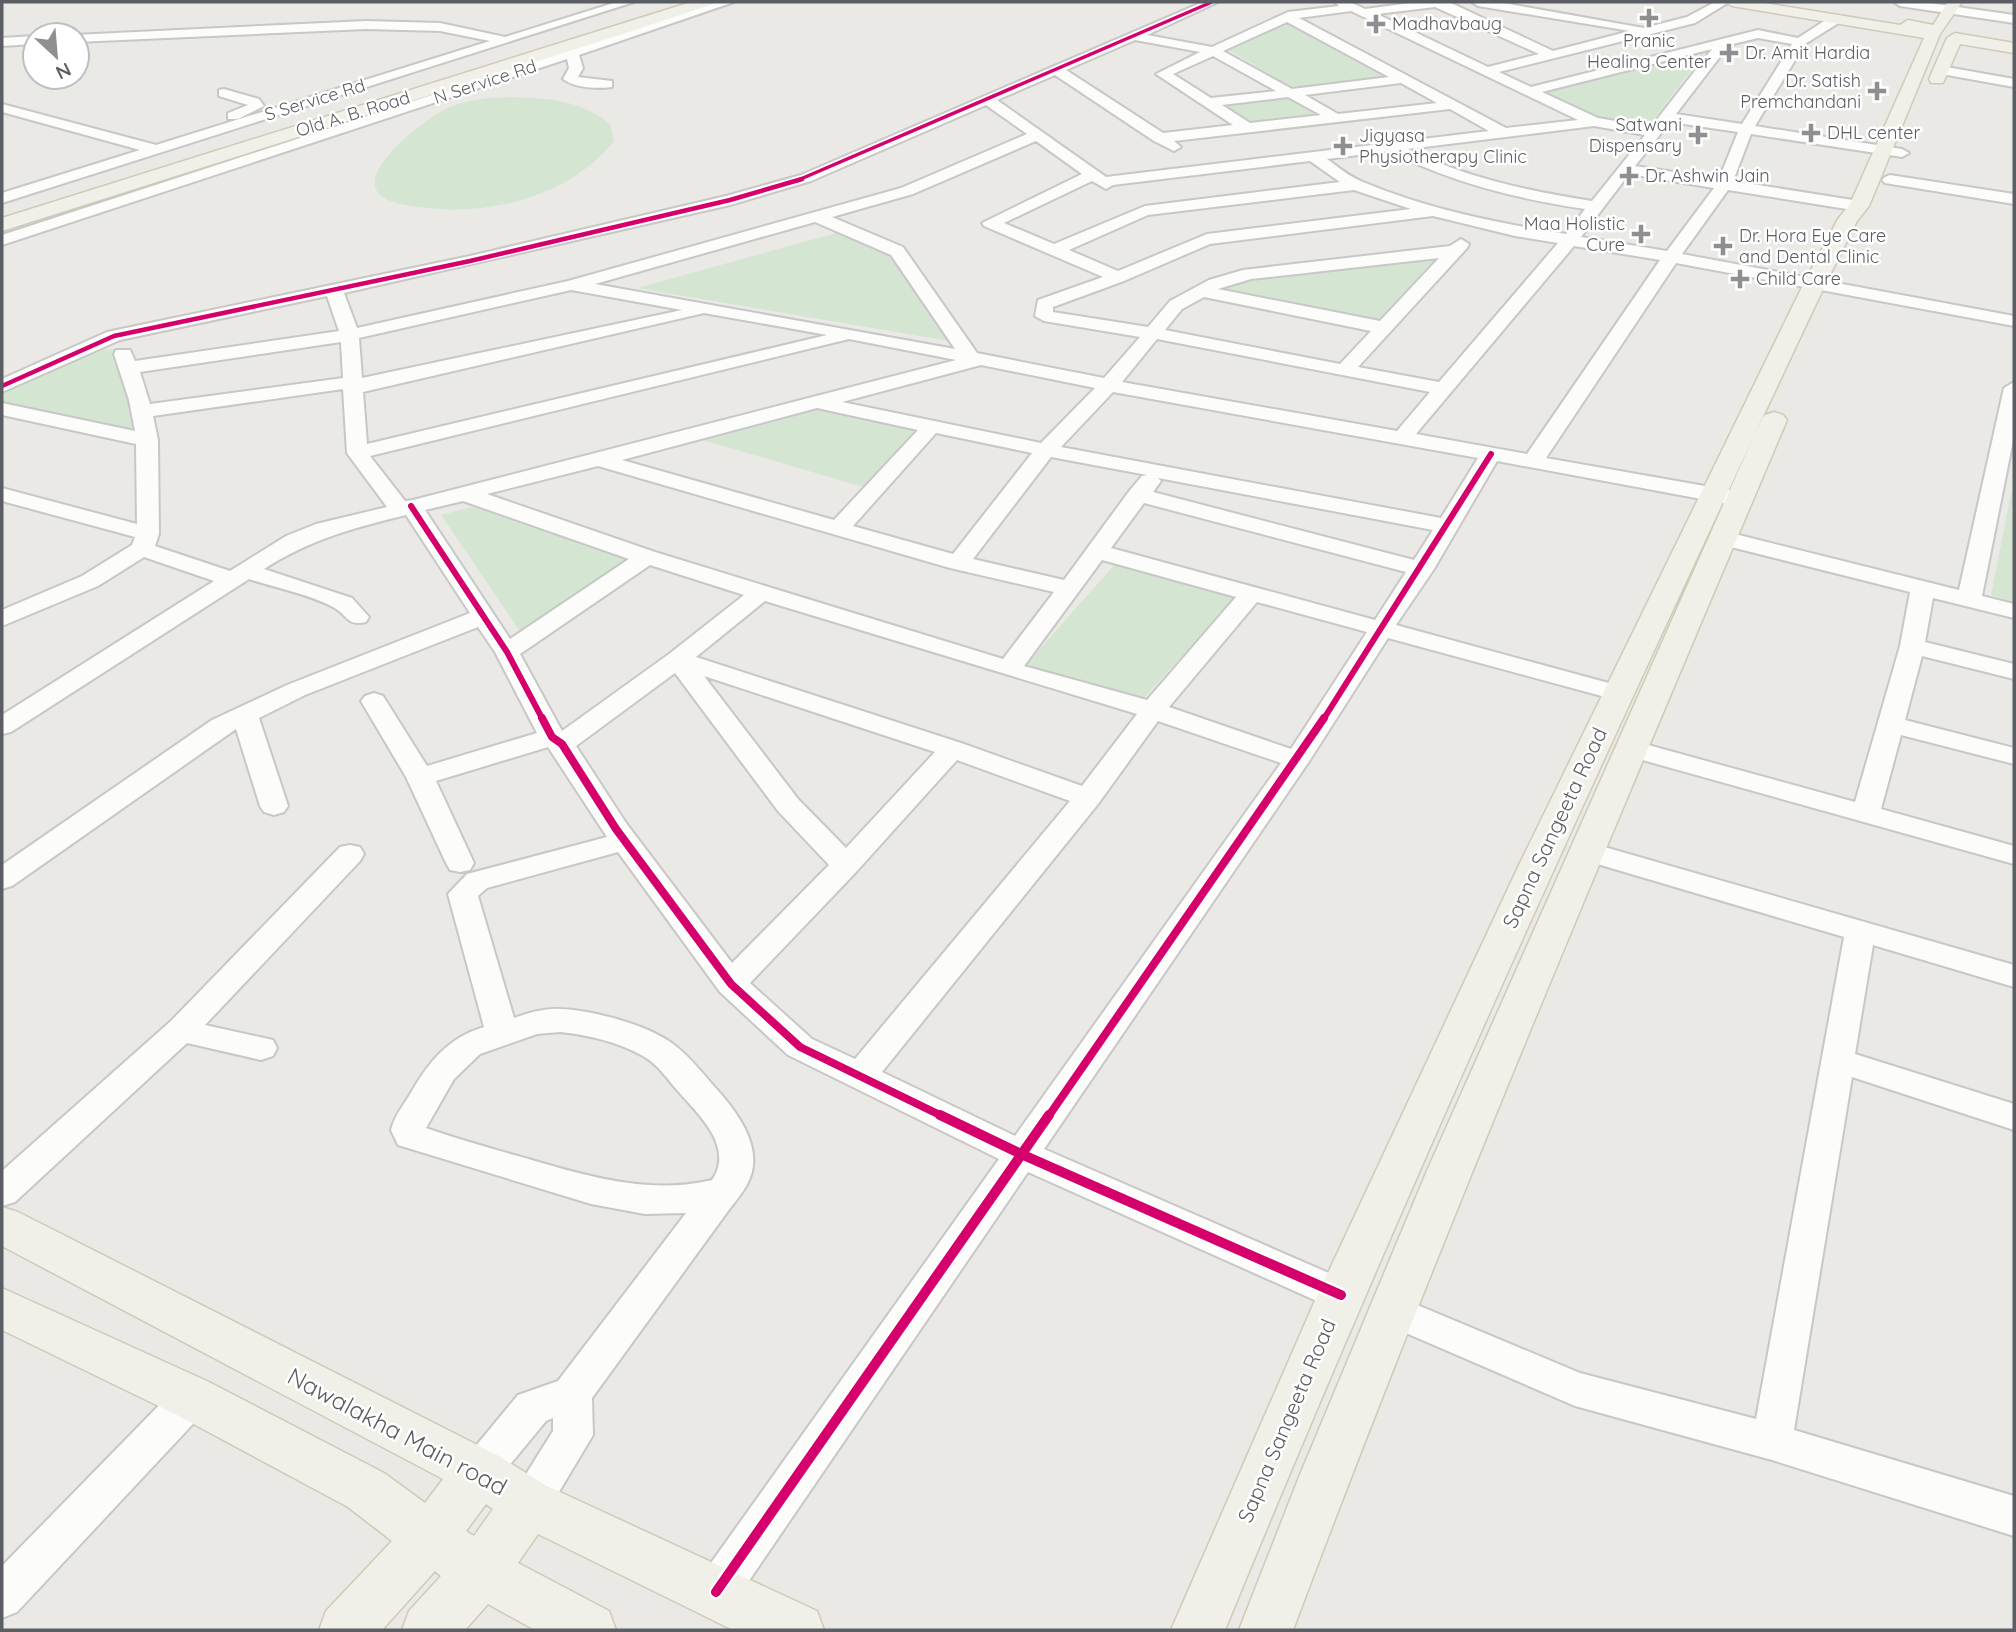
<svg xmlns="http://www.w3.org/2000/svg" width="2016" height="1632" font-family="Quicksand,sans-serif">
  <style>
    .green { fill: #d4e5d2 }
    .lines { fill: none; stroke-linecap: round; stroke-linejoin: round }
    .minor-casing { stroke: #c7c7c7; stroke-width: 4 }
    .major-casing { stroke: #d0c9b6; stroke-width: 3 }
    .minor { fill: #fcfcfb; fill-rule: evenodd }
    .major { fill: #f1f0e8; fill-rule: evenodd }
    .cycleway-far4-casing { stroke: #fff; stroke-width: 5 }
    .cycleway-far3-casing { stroke: #fff; stroke-width: 7 }
    .cycleway-far2-casing { stroke: #fff; stroke-width: 10 }
    .cycleway-far1-casing { stroke: #fff; stroke-width: 12 }
    .cycleway-casing { stroke: #fff; stroke-width: 14 }
    .cycleway-far4 { stroke: #d6006c; stroke-width: 3.5 }
    .cycleway-far3 { stroke: #d6006c; stroke-width: 4.5 }
    .cycleway-far2 { stroke: #d6006c; stroke-width: 6 }
    .cycleway-far1 { stroke: #d6006c; stroke-width: 8 }
    .cycleway { stroke: #d6006c; stroke-width: 10 }
    .poi-dot { fill: #8d8f90; stroke: #fff; stroke-width: 2.5 }
    .labels { text-anchor: middle; stroke-width: 5; stroke-linejoin: round; paint-order: stroke }
    .far-poi-label { font-size: 18px; fill: #5b5e62; stroke: #fff; text-anchor: start }
    .far-street-label { font-size: 18px; fill: #5b5e62; stroke: #fff }
    .street-label { font-size: 21px; fill: #5b5e62; stroke: #fff }
    .near-street-label { font-size: 24px; fill: #5b5e62; stroke: #fff }
  </style>
  <rect width="100%" height="100%" fill="#eae9e5"/>
  <path class="green" d="M1288,23L1387,77L1293,88L1227,49Z
    M1705,52L1651,123L1599,120L1540,93Z
    M1285,95L1320,116L1255,125L1222,103Z
    M508,97C546,98 579,99 610,124L614,141C570,197 487,217 419,207C407,206 388,203 379,194C357,169 430,115 450,107C469,99 489,98 508,97Z
    M844,231L893,251L949,341L637,288Z
    M1435,259L1378,322L1222,291L1243,280Z
    M120,349L129,368L148,440L2,409V386L82,350Z
    M819,409L919,429L863,487L703,440Z
    M2014,479V602L1991,595Z
    M472,507L634,554L520,631L441,515Z
    M1116,563L1235,598L1141,701L1023,668Z"/>
  <g class="lines">
    <defs>
      <path id="minor" d="M617,2H634L2,203V193L140,150L2,112V104L156,145L490,41L440,31L366,29L77,42V35H74L366,21L440,23L505,37Z
        M717,2H734L579,55L583,68L578,77L612,81V87C597,89 575,88 563,79L569,68L567,59L2,245V235Z
        M1203,2H1218L1147,35L1212,47L1288,12L1339,6L1335,2H1350L1365,9L1418,2H1449L1553,51L1630,31L1478,6L1472,2H1498L1644,28L1687,17L1715,2H1729L1695,23L1499,72L1531,87L1758,30L1798,38L1832,16H1840V22L1805,44L1755,126L1902,149L1909,153L1902,157L1751,134L1733,181L1859,201L1867,206L1859,211L1728,190L1682,254L2014,316V326L1676,263L1546,458L1739,492L1747,494L1750,499L1747,504L1739,506L1497,461L1434,569L1396,625L1627,688L1631,693L1627,698L1618,701L1609,698L1388,638L1310,760L1044,1149L1354,1284L1360,1295L1354,1306L1341,1311L1328,1306L1028,1172L731,1607L716,1613L701,1607L694,1592L701,1577L999,1159L788,1055L720,992L618,852L487,888L478,896L514,1018C529,1013 544,1008 561,1009C592,1010 648,1025 673,1044C691,1057 706,1078 721,1094C737,1113 756,1139 753,1166C751,1184 738,1198 728,1211L592,1398L593,1435L544,1517L529,1522L514,1517L508,1503L553,1431V1418L546,1421L493,1485L479,1491L465,1485L459,1472L465,1459L518,1395L558,1381L686,1213L645,1214L591,1204L398,1145L391,1130C394,1117 402,1107 409,1096C428,1063 447,1038 484,1027L448,894L467,874L607,837L548,747L436,781L474,863L470,870L460,872L450,870L446,863L406,777L361,701L365,696L374,693L383,696L427,766L537,733L495,652L478,627L305,695L259,718L288,806L284,812L274,815L264,812L260,806L236,729L12,886L2,889V865L212,720L287,685L470,613L406,515C353,528 311,539 264,569L352,598L369,617L366,622C347,627 347,614 333,607C308,594 276,588 249,579L11,732L2,734V715L214,581L144,557L98,586L2,626V610L82,576L132,545L135,537L2,501V488L137,524L136,444L2,415V403L135,431L129,400L114,354L116,350H130L135,361L339,331L327,296L120,340L2,392V379L107,332L470,256L726,196L801,175ZM1435,7L1539,54L1488,67L1377,14ZM1351,11L1578,120L1506,128L1299,18ZM1287,22L1389,77L1292,89L1223,51ZM1758,38L1792,44L1742,124L1676,114L1729,45ZM1135,40L1200,52L1156,74L1233,125L1163,133L1066,70ZM1712,49L1651,127L1598,118L1542,92ZM1213,56L1276,91L1211,98L1173,74ZM1055,75L1154,141L1174,151L1181,147L1174,141L1450,109L1489,131L1106,177L997,100ZM1401,83L1437,103L1338,114L1305,95ZM1288,97L1321,115L1250,123L1222,105ZM986,105L1027,134L901,188L568,281L357,328L344,293L730,205L811,181ZM1670,122L1738,132L1719,179L1635,166ZM1594,126L1645,135L1592,201C1529,191 1466,178 1408,149ZM1036,141L1082,174L982,223L984,226L1103,277L1038,300L1035,316L1044,321L1140,337L1104,378L977,353L903,247L832,217L913,194ZM1390,151C1451,183 1518,199 1585,209L1566,234C1497,223 1427,209 1363,182C1350,177 1338,167 1327,159ZM1310,161L1340,182L1145,206L1054,244L1004,223L1092,181L1106,189L1113,185ZM1629,174L1714,188L1667,251L1581,237ZM1354,190L1411,209L1207,234L1118,271L1069,250L1148,215ZM1433,216L1515,236L1558,243L1439,382L1358,367L1467,248L1469,244L1461,239L1450,246L1243,270L1209,280L1170,301L1148,327L1053,312V307L1124,281L1210,244ZM815,222L891,255L955,349L595,284ZM1574,246L1660,260L1527,454L1416,434ZM1439,258L1380,321L1218,289L1251,279ZM571,290L682,310L362,378L359,338ZM1204,297L1371,331L1340,364L1165,330L1182,309ZM704,313L827,335L367,444L363,392ZM849,339L956,360L413,500L405,501L370,456ZM1157,339L1430,392L1397,431L1122,382ZM341,342L343,378L150,404L140,372ZM981,365L1095,388L1041,443L842,402ZM343,389L347,453L387,507L316,524L286,536L230,571L155,546L159,534L158,440L153,416ZM1113,392L1478,458L1441,518L1061,447ZM817,408L918,430L834,520L622,460ZM936,433L1032,453L953,554L853,526ZM1051,457L1147,475L1142,476L1130,490L1064,580L973,559ZM598,466L950,568L1054,592L1003,659L655,552L487,494ZM1158,478L1433,530L1414,560L1153,492L1161,481ZM463,501L629,559L510,639L425,510ZM1144,503L1406,572L1375,620L1111,548ZM1102,560L1236,597L1147,700L1024,666ZM650,565L744,595L669,654L562,731L520,654ZM765,601L1137,714L1082,786L961,743L696,657ZM1257,602L1367,632L1291,749L1169,707ZM675,673L778,811L829,865L732,963L626,823L576,746ZM704,676L935,752L846,848L798,799ZM1158,721L1281,763L1015,1136L882,1072L1098,804ZM957,760L1070,801L855,1059L812,1039L750,983L856,872ZM560,1032C589,1035 618,1042 643,1056C658,1064 667,1079 678,1091C698,1114 735,1147 712,1180C647,1196 580,1174 518,1156C487,1147 456,1139 426,1128L454,1079L480,1054L537,1034Z
        M1894,2H1922L2014,15V23L1900,6Z
        M35,36V44L2,46V38Z
        M1941,66L2014,79V87L1936,73V67Z
        M224,89L259,99L264,106L238,119H228V113L248,105L219,96V90Z
        M1890,175L2014,194V204L1885,183L1882,180L1885,177Z
        M2014,382V435L1982,596L2014,604V618L1933,598L1925,642L2014,664V679L1922,656L1905,720L2014,748V764L1901,735L1881,809L2014,846V864L1621,754L1617,748L1621,742L1630,740L1855,802L1900,646L1910,592L1715,543L1712,538L1715,533L1723,531L1959,590L2004,388Z
        M1587,842L2014,965V987L1873,945L1855,1054L2014,1104V1130L1852,1077L1794,1430L2014,1496V1536L1772,1460L1575,1406L1378,1321L1372,1310L1378,1299L1391,1294L1580,1373L1756,1419L1844,937L1577,858L1573,851L1577,844Z
        M350,845L360,847L364,854L360,861L205,1025L273,1040L277,1048L273,1056L261,1060L187,1043L15,1202L2,1206V1171L171,1021L340,847Z
        M192,1380L206,1386L212,1398L206,1410L17,1612L2,1618V1566L178,1386Z"/>
      <path id="major" d="M691,2H712L710,5L623,34L2,231V218Z
        M1725,2H1758L1900,25L1908,20L1933,25L1948,2H1962L1940,34L1869,206L1857,221L1825,285C1615,729 1411,1176 1225,1630H1171L1313,1305L1519,865L1803,285L1838,219L1850,204L1924,38L1732,6Z
        M1955,33L2014,43V53L1960,44L1943,83H1931L1929,79L1947,38Z
        M1774,412L1783,415L1787,420C1617,821 1446,1222 1293,1630H1239L1299,1477L1426,1173L1761,420L1765,415Z
        M2,1207L18,1212L497,1455L547,1486L817,1611L824,1630H733L538,1534L518,1563L609,1611L616,1630H535L488,1604L465,1630H402L409,1611L441,1576L435,1571L382,1630H319L326,1611L392,1541L348,1507L175,1414L2,1330V1288L209,1382L384,1473L425,1503L443,1479L2,1246ZM486,1504L493,1509L474,1536L466,1531Z"/>
    </defs>
    <use href="#minor" class="minor-casing"/>
    <use href="#major" class="major-casing"/>
    <use href="#minor" class="minor"/>
    <use href="#major" class="major"/>
    <defs>
      <path id="cycleway-far4" d="M796,181L1212,2"/>
      <path id="cycleway-far3" d="M2,386L114,336L470,261L730,200L802,179"/>
      <path id="cycleway-far2" d="M411,506L507,652L543,720
        M1323,720L1491,454"/>
      <path id="cycleway-far1" d="M542,718L552,737L562,744L616,829L731,984L800,1047L944,1117
        M1048,1117L1324,718"/>
      <path id="cycleway" d="M940,1115L1021,1154L1341,1295
        M716,1592L1049,1115"/>
    </defs>
    <use href="#cycleway-far4" class="cycleway-far4-casing"/>
    <use href="#cycleway-far3" class="cycleway-far3-casing"/>
    <use href="#cycleway-far2" class="cycleway-far2-casing"/>
    <use href="#cycleway-far1" class="cycleway-far1-casing"/>
    <use href="#cycleway" class="cycleway-casing"/>
    <use href="#cycleway-far4" class="cycleway-far4"/>
    <use href="#cycleway-far3" class="cycleway-far3"/>
    <use href="#cycleway-far2" class="cycleway-far2"/>
    <use href="#cycleway-far1" class="cycleway-far1"/>
    <use href="#cycleway" class="cycleway"/>
  </g>
  <g class="poi-dot">
    <path d="M1645.5 7.5h7v7h7v7h-7v7h-7v-7h-7v-7h7z"/>
    <path d="M1372.5 13.5h7v7h7v7h-7v7h-7v-7h-7v-7h7z"/>
    <path d="M1725.5 42.5h7v7h7v7h-7v7h-7v-7h-7v-7h7z"/>
    <path d="M1873.5 80.5h7v7h7v7h-7v7h-7v-7h-7v-7h7z"/>
    <path d="M1807.5 122.5h7v7h7v7h-7v7h-7v-7h-7v-7h7z"/>
    <path d="M1694.5 124.5h7v7h7v7h-7v7h-7v-7h-7v-7h7z"/>
    <path d="M1339.5 135.5h7v7h7v7h-7v7h-7v-7h-7v-7h7z"/>
    <path d="M1625.5 165.5h7v7h7v7h-7v7h-7v-7h-7v-7h7z"/>
    <path d="M1637.5 223.5h7v7h7v7h-7v7h-7v-7h-7v-7h7z"/>
    <path d="M1719.5 235.5h7v7h7v7h-7v7h-7v-7h-7v-7h7z"/>
    <path d="M1736.5 268.5h7v7h7v7h-7v7h-7v-7h-7v-7h7z"/>
  </g>
  <g class="labels">
    <g class="far-poi-label">
      <text x="1392" y="30">Madhavbaug</text>
      <text x="1649" y="47" text-anchor="middle">Pranic<tspan x="1649" dy="21">Healing Center</tspan></text>
      <text x="1745" y="59">Dr. Amit Hardia</text>
      <text x="1861" y="87" text-anchor="end">Dr. Satish<tspan x="1861" dy="21">Premchandani</tspan></text>
      <text x="1682" y="131" text-anchor="end">Satwani<tspan x="1682" dy="21">Dispensary</tspan></text>
      <text x="1827" y="139">DHL center</text>
      <text x="1359" y="142">Jigyasa<tspan x="1359" dy="21">Physiotherapy Clinic</tspan></text>
      <text x="1645" y="182">Dr. Ashwin Jain</text>
      <text x="1625" y="230" text-anchor="end">Maa Holistic<tspan x="1625" dy="21">Cure</tspan></text>
      <text x="1739" y="242">Dr. Hora Eye Care<tspan x="1739" dy="21">and Dental Clinic</tspan></text>
      <text x="1756" y="285">Child Care</text>
    </g>
    <g class="far-street-label">
      <text transform="translate(485 82) rotate(-18)" y="6">N Service Rd</text>
      <text transform="translate(315 100) rotate(-17)" y="6">S Service Rd</text>
      <text transform="translate(353 114) rotate(-17)" y="6">Old A. B. Road</text>
    </g>
    <g class="street-label">
      <text transform="translate(1555 828) rotate(-65)" y="7">Sapna Sangeeta Road</text>
      <text transform="translate(1287 1421) rotate(-67)" y="7">Sapna Sangeeta Road</text>
    </g>
    <g class="near-street-label">
      <text transform="translate(397 1432) rotate(28)" y="8">Nawalakha Main road</text>
    </g>
  </g>
  <rect width="2016" height="1632" fill="none" stroke="#5b5e62" stroke-width="7"/>
  <g transform="translate(56 56) rotate(154)"><circle r="33" fill="#ffffff" stroke="#bdbfc0" stroke-width="2"/>
  <path d="M0-5L12 26L0 18L-12 26Z" fill="#8d8f90"/>
  <text y="-10" font-size="19" font-weight="bold" text-anchor="middle" fill="#5b5e62">N</text>
  </g>
</svg>
